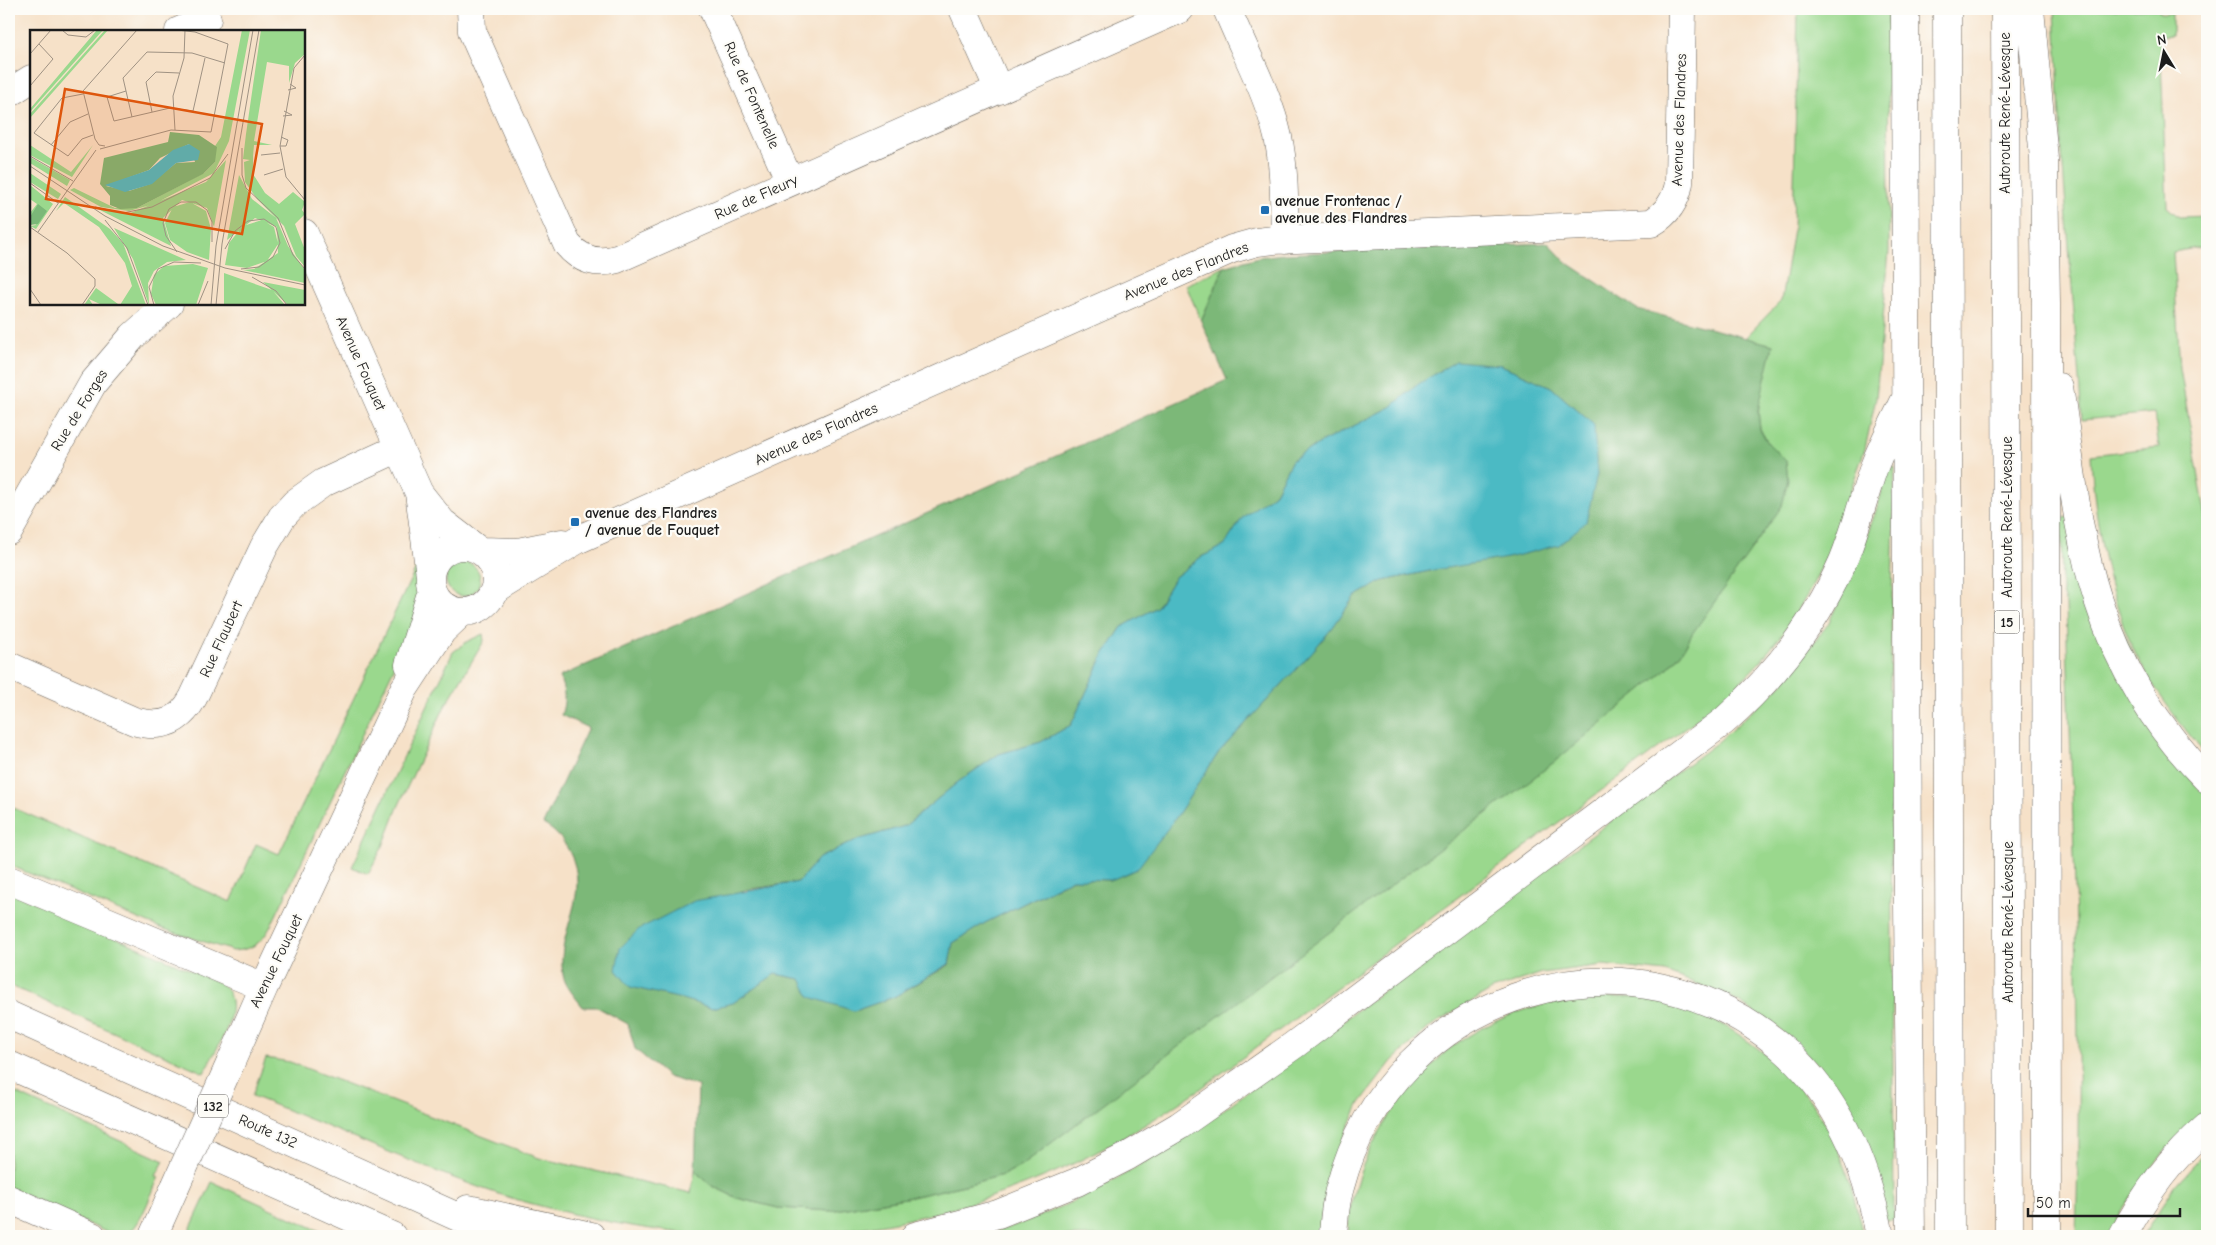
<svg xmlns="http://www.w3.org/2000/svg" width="2216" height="1245" font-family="'Comic Neue',sans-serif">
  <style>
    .green { fill: #9ad88d; stroke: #5b7a54 }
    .forest { fill: #7bb878; stroke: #4c6a4a; fill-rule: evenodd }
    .water { fill: #4cbac4; stroke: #346b70 }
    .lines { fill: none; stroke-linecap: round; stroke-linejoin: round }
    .minor-casing { stroke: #686158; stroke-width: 29 }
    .highway-casing { stroke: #686158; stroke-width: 29 }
    .minor { stroke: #fff; stroke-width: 28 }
    .highway { stroke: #fff; stroke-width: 28 }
    .minor-bridge-casing { stroke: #686158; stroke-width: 29; stroke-linecap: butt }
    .minor-bridge { stroke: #fff; stroke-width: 28 }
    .poi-dot { fill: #1f6fb2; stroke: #fdfcf7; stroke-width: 2 }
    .labels { text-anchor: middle; stroke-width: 4.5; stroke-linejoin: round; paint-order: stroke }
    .shield { fill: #fdfcf7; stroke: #605f5e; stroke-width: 1 }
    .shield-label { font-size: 14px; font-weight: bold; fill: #1c1c1c }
    .street-label { font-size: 15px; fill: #1c1c1c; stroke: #fdfcf7 }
    .poi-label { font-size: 15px; font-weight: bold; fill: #1c1c1c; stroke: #fdfcf7; text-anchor: start }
    .inset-road { fill: none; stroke: #9f9283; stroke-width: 1 }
    .view { fill: #de560d; fill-opacity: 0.15; stroke: #de560d; stroke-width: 2.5 }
    .inset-edge { fill: none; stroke: #1c1c1c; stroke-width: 2.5 }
  </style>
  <rect width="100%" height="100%" fill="#fdfcf7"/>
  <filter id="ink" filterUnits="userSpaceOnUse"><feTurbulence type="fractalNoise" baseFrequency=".02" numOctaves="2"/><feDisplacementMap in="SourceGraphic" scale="10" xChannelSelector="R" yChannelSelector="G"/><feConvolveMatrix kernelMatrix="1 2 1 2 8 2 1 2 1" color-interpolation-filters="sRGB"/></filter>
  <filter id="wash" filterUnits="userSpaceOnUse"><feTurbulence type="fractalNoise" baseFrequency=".0096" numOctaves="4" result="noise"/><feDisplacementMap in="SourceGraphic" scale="20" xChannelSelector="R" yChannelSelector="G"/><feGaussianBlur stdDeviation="1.12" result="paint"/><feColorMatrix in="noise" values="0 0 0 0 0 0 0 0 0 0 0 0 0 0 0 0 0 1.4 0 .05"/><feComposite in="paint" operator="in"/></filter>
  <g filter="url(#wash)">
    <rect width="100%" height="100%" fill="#f6e1c8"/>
    <path class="green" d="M1798,9H1888L1889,251L1876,398L1865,449L1828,554L1809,592L1787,628L1760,662L1723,700L1199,1090C1164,1113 1129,1136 1091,1155C975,1214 837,1243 706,1235C648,1231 589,1219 533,1204C486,1192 441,1173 396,1155C348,1135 300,1115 252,1096L266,1058L290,1062L539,1158L691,1193L695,1171L712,1186L737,1198L778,1208L830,1211L911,1197L969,1184L1003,1175L1021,1166L1616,710L1668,668L1682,652L1786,461C1776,452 1764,442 1760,428C1754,404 1768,369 1773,345L1745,338L1781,301L1793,229Z
      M2055,9H2159L2160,13H2172V35L2160,36L2167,207L2179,217L2207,216V246L2173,252L2180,369L2207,523V757C2185,729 2161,700 2143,668C2110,610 2094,521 2091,455L2159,447L2154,413L2082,420L2061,141Z
      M1224,267L1201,321L1186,285Z
      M1895,467L1890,685L1894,1219L1886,1220L1818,1065L1776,1026L1729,996L1665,972L1603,965L1542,973L1492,990L1432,1025L1392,1061L1360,1103L1335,1156L1321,1217V1236H979C1059,1216 1132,1172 1200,1127L1719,741L1782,684L1828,624L1857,563L1878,505L1888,468Z
      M2070,517L2191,780L2207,794V1110C2166,1146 2133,1187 2108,1236H2076C2083,1026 2072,816 2066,605L2062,593L2061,518Z
      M446 579a17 17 0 1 1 34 0a17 17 0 1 1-34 0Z
      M419,562L420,591L412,630L278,911C267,934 262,949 233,951L158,927L9,865V806L231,902L256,844L279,854Z
      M483,634L484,641L444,708L398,807L383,846L368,874L352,867L453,652L468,641Z
      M9,891L220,983C249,1005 215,1049 204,1073L9,985Z
      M1634,997C1650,1000 1670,1002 1686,1007C1746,1030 1808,1083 1835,1142C1849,1172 1856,1204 1863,1236H1348C1348,1173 1387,1109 1431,1067C1437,1061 1443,1053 1450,1048C1475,1030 1509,1013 1539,1006C1571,998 1601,997 1634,997Z
      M9,1090L164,1161L156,1176L159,1177C153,1189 140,1227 129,1232C121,1235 114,1233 106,1232L9,1188Z
      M2207,1151V1236H2142L2176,1185Z
      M212,1182L331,1236H187Z"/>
    <path class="forest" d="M1548,243L1565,261L1637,309L1773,345L1758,410L1760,429L1768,443L1786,461L1788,480L1782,506L1692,634L1682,652L1668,668L1553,763L1021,1166L1003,1175L969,1184L911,1197L830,1211L778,1208L737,1198L712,1186L695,1171L698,1086L668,1077L635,1049L628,1024L597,1007H583C576,998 565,986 563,975C555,931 593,896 569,851C562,838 555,831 543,824L588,728L561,715C566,701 565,690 559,677L1227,380L1201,321L1224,267L1258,257L1285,254ZM1501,365L1551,387L1594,425L1434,570L1383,581L1354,597L1333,627L1312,652L1219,752L1175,819L1111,880L1073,879L985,923L953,943L949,965L894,997L854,1011L801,979L774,974L733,1003L712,1008L683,999L631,987L616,970L745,890L798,882L819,858L854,841L905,826L958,782L999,754L1041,742L1071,725L1103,656L1122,627L1157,607L1175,577L1201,557L1224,546L1243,517L1275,493L1292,460L1320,443L1391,407L1417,385Z"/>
    <path class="water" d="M1456,361L1501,365L1551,387L1594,425L1597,474L1586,522L1559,545L1508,558L1434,570L1383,581L1354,597L1333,627L1312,652L1219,752L1175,819L1137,869L1111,880L1072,879L985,923L953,943L949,964L894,997L854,1011L810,997L801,979L775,974L733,1003L712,1008L682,999L630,987L616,970L620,948L639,929L694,901L798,882L819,858L854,841L905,826L958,782L999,754L1041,742L1071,725L1103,656L1122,627L1157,607L1175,577L1201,557L1224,546L1243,517L1275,493L1292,460L1320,443L1391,407L1417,385Z"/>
  </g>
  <g filter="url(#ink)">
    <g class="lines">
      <defs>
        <path id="minor" d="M471,9L472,31L567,244C580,260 597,265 617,259L1180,9
          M713,9L790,182
          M963,9L999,90
          M1227,9C1244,51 1268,93 1278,137C1285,170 1284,206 1285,240
          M179,31L207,19
          M9,93L31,79
          M304,233L419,493L442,522L477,549
          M419,493L430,575
          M9,531L93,383L133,336L169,304
          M430 579a33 33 0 1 1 66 0a33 33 0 1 1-66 0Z
          M482,551L518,552L562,543
          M494,591L577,540L1232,249L1257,242L1274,240L1651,223C1667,214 1676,201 1679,183L1682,9
          M409,665L432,590
          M9,666L134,721C161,729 179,723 193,698L264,547L282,517L295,503L323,483L399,448
          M9,880L264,987
          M230,1064L264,987L404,689L442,631L462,612
          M9,1199L92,1236
          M153,1236L175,1187"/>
        <path id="highway" d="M1905,9L1908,902L1911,1236
          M1947,9L1950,1236
          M2005,9L2009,1236
          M2030,9L2044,159L2046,304L2047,1236
          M2059,387C2070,456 2076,533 2098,600C2119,667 2157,729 2207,779
          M9,1015L500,1236
          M9,1065L392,1236
          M468,1209L591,1236
          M915,1236L998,1214L1077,1182L1128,1156L1179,1126L1294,1045L1724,721C1775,676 1816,623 1843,561C1856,530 1863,498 1874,467C1883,443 1895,421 1906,398
          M1333,1236C1334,1220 1335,1203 1340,1187C1392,990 1634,914 1787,1052C1839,1100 1867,1168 1880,1236
          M2123,1236C2144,1195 2172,1157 2207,1127"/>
      </defs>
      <use href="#minor" class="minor-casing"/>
      <use href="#highway" class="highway-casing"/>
      <use href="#minor" class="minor"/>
      <use href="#highway" class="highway"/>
      <defs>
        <path id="minor-bridge" d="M175,1187L230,1064"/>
      </defs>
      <use href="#minor-bridge" class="minor-bridge-casing"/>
      <use href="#minor-bridge" class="minor-bridge"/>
    </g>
  </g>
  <g class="poi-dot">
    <rect x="1260" y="205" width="10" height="10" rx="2.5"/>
    <rect x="570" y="517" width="10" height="10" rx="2.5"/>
  </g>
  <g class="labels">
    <g class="shield">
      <rect x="1994.5" y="610.5" width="25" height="23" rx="4"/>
      <rect x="198" y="1094.5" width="30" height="23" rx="4"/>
    </g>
    <g class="shield-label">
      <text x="2007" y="627">15</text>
      <text x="213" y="1111">132</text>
    </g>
    <g class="street-label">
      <text transform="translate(752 95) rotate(66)" y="5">Rue de Fontenelle</text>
      <text transform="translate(2005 113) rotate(-90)" y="5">Autoroute René-Lévesque</text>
      <text transform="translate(1679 120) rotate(-88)" y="5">Avenue des Flandres</text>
      <text transform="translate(756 197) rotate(-24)" y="5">Rue de Fleury</text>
      <text transform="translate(1186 271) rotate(-22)" y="5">Avenue des Flandres</text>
      <text transform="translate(361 363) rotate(66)" y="5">Avenue Fouquet</text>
      <text transform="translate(79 410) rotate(-58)" y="5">Rue de Forges</text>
      <text transform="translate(816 434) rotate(-24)" y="5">Avenue des Flandres</text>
      <text transform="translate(2007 517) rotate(-90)" y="5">Autoroute René-Lévesque</text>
      <text transform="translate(221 639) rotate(-65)" y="5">Rue Flaubert</text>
      <text transform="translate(2008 922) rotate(-90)" y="5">Autoroute René-Lévesque</text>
      <text transform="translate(276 961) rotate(-64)" y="5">Avenue Fouquet</text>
      <text transform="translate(268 1131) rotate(24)" y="5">Route 132</text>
    </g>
    <g class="poi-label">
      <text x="1275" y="206">avenue Frontenac /<tspan x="1275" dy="17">avenue des Flandres</tspan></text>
      <text x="585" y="518">avenue des Flandres<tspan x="585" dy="17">/ avenue de Fouquet</tspan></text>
    </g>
  </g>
  <g transform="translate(30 30)">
    <rect width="275" height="275" fill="#f6e1c8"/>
    <path d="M67,0H73L0,82V79ZM75,0H78L0,88V84ZM212,0H220L199,111L184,143L124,174L99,181L71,177L40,160L44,158L85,178H107L174,143L185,132V116L191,107ZM231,0H275V24L265,33L259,53V36L237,32L224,111L242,115H224L223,126V144L235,163L249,174L263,162L275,172L272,180L275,184L265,194L275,220V237L266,226L254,196L227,169L215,152L214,132L220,130L213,129L216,104ZM0,115L41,142L63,115L42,147L0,125ZM0,127L40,150L37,156L0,133ZM196,130L184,197L177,178L152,170L133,188L141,216L68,179L98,184L176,152ZM0,143L31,164L28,169L0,152ZM209,145L222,169L246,188L258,216L275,240V253L213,240L224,239L248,223L247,197L225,188L197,210ZM0,155L23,174L6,199L0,196L6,195L0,183L7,174L0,169ZM35,167L80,199L93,213L116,275H90L102,256L95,233L69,197L34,173L26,181ZM160,172L176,181L181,199L179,230L157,222L140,210L135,193L143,177ZM232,190L244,197L248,214L237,231L217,238L195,235L199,213L213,196ZM84,198L156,230L137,232L124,241L118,253L119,275L103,229ZM163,234L178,238L166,275H126L121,264L124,245L134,236ZM194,243L242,260L255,275H194ZM233,252L275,260V275H258ZM66,258L88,274L87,275H72L59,269L63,275H54Z" fill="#9ad88d"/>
    <path d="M140,102L169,105L187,117L185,132L173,144L107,178L90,179L80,175V166L70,154L74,128L138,112ZM159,114L165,132L146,133L120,154L99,161L76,156L119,140L130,128ZM8,174L17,181L8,194L0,195V187Z" fill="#7bb878" fill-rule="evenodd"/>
    <path d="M159,114L170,121L168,130L146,133L122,154L95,162L75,155L119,140L143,120Z" fill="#4cbac4"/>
    <path class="inset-road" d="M32,0L38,5L56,7L65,0M0,24L21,0M275,25L264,38L250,116L256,147L275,170M0,56L23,29L9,14M258,60L266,58L260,54M96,61L77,67L84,91L140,78L163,81L175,28M53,64L32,68L4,103L38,126L52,109L63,105M122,82L116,52L126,42L149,43M253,86L262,85L254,81M102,87L93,48L117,22L162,23L195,33M145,100L143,66L154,28L155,0M21,115L40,92L58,84M75,116L69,115L65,109L53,61L107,0M250,116H256L258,110L251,107M212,118V145L216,158L248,188L263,225L275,239M70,119L141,100L181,102L198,14L165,2L147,0M231,125L250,123M0,126L43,151M0,136L75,186L133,216L195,238L275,255M234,145L253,139M0,153L28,173M65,177L93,183L122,177L180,148L198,124M75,190L97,218L118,275M0,197L37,223L65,249V256L52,275M8,202L66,120M195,219L205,201L218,191L234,189L246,197L250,213L243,227L229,237L211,239M147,222L136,206L133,193L139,179L151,172H166L177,180L182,192V212M222,247L246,261L257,275M0,259L11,275M124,275L119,257L128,239L144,232L171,233M168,275L178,251M181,275L186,216L223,0M186,275L192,214L229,0"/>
    <path class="view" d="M35,59L232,94L212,204L16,169Z"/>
    <rect width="275" height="275" class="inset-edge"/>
  </g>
  <rect width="2216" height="1245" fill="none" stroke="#fdfcf7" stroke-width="30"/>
  <g transform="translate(2164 52) rotate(350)" stroke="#fdfcf7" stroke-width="4" paint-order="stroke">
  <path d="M0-4L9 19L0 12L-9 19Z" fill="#1c1c1c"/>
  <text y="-8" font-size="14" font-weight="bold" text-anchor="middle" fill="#1c1c1c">N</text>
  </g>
  <path d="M2028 1208v8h152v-8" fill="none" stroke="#1c1c1c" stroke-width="2.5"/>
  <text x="2036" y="1208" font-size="15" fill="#1c1c1c" stroke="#fdfcf7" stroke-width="4" paint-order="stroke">50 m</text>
</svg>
